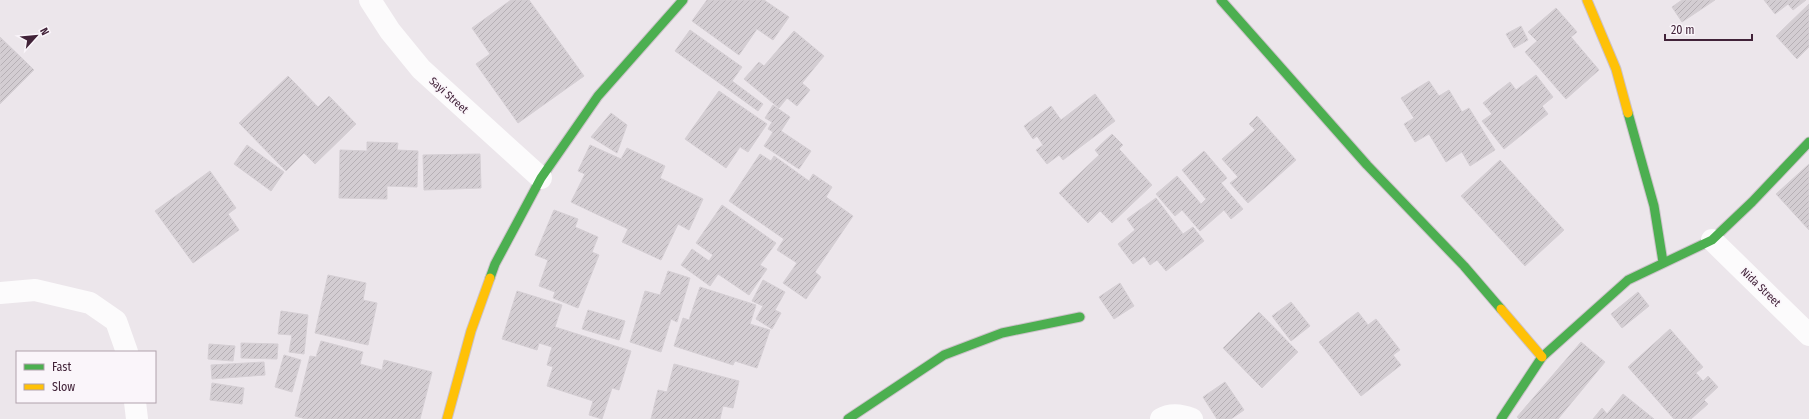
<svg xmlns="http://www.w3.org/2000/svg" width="1809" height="419" font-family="'Fira Sans Condensed',sans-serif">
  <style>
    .building { fill: url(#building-hatch); stroke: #d5cfd4 }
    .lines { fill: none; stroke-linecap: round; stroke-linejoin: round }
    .fast-casing { stroke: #ccc2c9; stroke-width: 11 }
    .slow-casing { stroke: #ccc2c9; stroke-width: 11 }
    .street { stroke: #fcfbfc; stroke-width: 22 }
    .fast { stroke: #4caf50; stroke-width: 9 }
    .slow { stroke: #ffc107; stroke-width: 9 }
    .labels { text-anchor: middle; stroke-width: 3; stroke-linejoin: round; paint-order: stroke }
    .street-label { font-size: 11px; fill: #412238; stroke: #faf5fa }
  </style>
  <defs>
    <pattern id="building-hatch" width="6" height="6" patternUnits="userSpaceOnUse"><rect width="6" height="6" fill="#d3cdd2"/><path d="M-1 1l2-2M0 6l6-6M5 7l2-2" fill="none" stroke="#b6b0b5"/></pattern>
  </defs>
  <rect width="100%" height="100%" fill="#ece6eb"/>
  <path class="building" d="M511,0H529L584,76L518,123L476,64L490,54L472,28Z
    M707,0H764L789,17L773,40L757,29L739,55L692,21Z
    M1682,0H1715L1682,22L1672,7Z
    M1764,0H1806L1793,10L1788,4L1775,14Z
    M1809,4V47L1797,59L1776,36Z
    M1556,8L1577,32L1571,37L1599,70L1566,99L1525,52L1537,41L1528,32Z
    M1521,26L1528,40L1514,48L1506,34Z
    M690,30L742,67L732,81L763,104L758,111L675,51Z
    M794,31L824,56L802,83L810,90L797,106L787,98L779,108L744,79L759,62L764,66Z
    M0,37L34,70L0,104Z
    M1536,75L1553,97L1542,106L1548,114L1504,149L1482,121L1492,114L1483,103L1510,82L1516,90Z
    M288,76L318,107L329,96L356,124L315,164L304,153L286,171L239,123Z
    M1429,81L1439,96L1449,90L1462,112L1469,108L1495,150L1470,166L1462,152L1446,162L1429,134L1415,142L1404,124L1414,118L1401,98Z
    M719,91L767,124L748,152L740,147L726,168L685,139Z
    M1095,94L1115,121L1063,160L1059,155L1047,164L1036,150L1043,145L1037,136L1033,139L1024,126L1051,106L1061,120Z
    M773,105L790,117L781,131L811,151L799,169L764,146L773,132L768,129L772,122L765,118Z
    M611,113L627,125L617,153L591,137Z
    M1257,116L1296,160L1248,203L1230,183L1238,177L1222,159L1255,130L1249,124Z
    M1112,134L1123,145L1119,149L1152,185L1112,223L1100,211L1088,223L1059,193L1099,155L1095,150Z
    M367,142L398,143L397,150L418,151L417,187L387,186V199L339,198L340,150L367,151Z
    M247,145L284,172L271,191L234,164Z
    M590,145L621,159L627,148L665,166L660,178L703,199L689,230L678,224L661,260L622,242L628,229L571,202L585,174L578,171Z
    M1204,151L1227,178L1221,183L1243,209L1231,219L1224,210L1200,231L1182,210L1175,216L1156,194L1177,176L1201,204L1206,199L1182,170Z
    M480,154L481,188L424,190L423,155Z
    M760,154L771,161L774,156L809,181L813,174L832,187L826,197L853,216L815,272L821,277L806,299L783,283L797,263L777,250L784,239L729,201Z
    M1500,160L1564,230L1525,266L1461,196Z
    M1809,164V230L1776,194Z
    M210,171L236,208L228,214L239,230L193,263L155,211Z
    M1156,198L1183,234L1193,227L1204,241L1166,271L1157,260L1150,265L1144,256L1133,264L1118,244L1135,230L1127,219Z
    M722,205L776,243L760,265L767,269L749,295L718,274L710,286L681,265L692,249L709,261L713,255L696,243Z
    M554,210L578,219L575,227L598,237L592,252L599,255L578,308L553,298L555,292L539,286L548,260L535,255Z
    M668,271L690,278L677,322L671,319L661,352L630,342L645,291L660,295Z
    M328,275L366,283L363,300L377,303L368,345L315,333Z
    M763,280L785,292L775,310L781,313L772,329L756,319L763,306L752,301Z
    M1120,283L1134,306L1114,319L1099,297Z
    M700,287L756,305L750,324L770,330L757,368L735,361L733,365L674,346L683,318L689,320Z
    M517,291L562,305L555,327L631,351L619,390L612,388L602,419L589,415L593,401L547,386L553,367L547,365L552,347L539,343L537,350L502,339Z
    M1638,292L1649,306L1622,328L1611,314Z
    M1291,302L1310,326L1291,341L1272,316Z
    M588,310L625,321L619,340L582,329Z
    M281,311L308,315L304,354L289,352L292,335L278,334Z
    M1259,312L1298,352L1262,388L1223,348Z
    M1358,312L1368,325L1376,319L1400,350L1393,355L1401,365L1361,396L1319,342Z
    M1670,329L1703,367L1696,373L1703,381L1708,376L1718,387L1704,400L1708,404L1691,419H1674L1628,367Z
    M321,341L363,352L360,364L382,370L384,360L432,372L420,419H306L295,416L310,356L316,357Z
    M1581,342L1605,362L1558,419H1519L1517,417Z
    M241,343L278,344L277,359L241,358Z
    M209,344L235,346L233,361L208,359Z
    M284,355L301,360L292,392L275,387Z
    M264,362L265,375L212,379L211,365Z
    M674,364L739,381L733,408L723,406L720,419H651L658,390L667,392Z
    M1225,382L1244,410L1231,419H1217L1203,397Z
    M212,383L244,388L242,404L210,400Z
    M1623,394L1654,419H1593L1602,408L1607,414Z"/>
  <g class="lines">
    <defs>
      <path id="fast" d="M1221,0L1367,165L1464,266L1501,309
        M1628,113L1654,206L1663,262
        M490,278L495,264L541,178L598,96L683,0
        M848,419L944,355L1002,333L1080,317
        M1501,419L1542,357L1628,280L1712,240L1752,202L1809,142"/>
      <path id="slow" d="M1587,0L1616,69L1628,113
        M1501,309L1542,357
        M447,419L471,331L490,278"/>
    </defs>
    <use href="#fast" class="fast-casing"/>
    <use href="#slow" class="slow-casing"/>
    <path class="street" d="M370,0L390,31L421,69L541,178
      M1712,240L1809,335
      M0,293L35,290L90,303L116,321L127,352
      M135,402L137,419
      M1161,419C1171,413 1182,415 1192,419"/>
    <use href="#fast" class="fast"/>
    <use href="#slow" class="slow"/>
  </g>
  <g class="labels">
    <g class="street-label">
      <text transform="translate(449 95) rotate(42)" y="4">Sayi Street</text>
      <text transform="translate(1761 287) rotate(44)" y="4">Nida Street</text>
    </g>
  </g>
  <rect x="16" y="351" width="140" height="52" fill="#faf5fa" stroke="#b0a1ac"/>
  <rect x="24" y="364" width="20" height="6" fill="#4caf50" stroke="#b0a1ac"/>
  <text x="52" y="371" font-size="12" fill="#412238">Fast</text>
  <rect x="24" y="384" width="20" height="6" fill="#ffc107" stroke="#b0a1ac"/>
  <text x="52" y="391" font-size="12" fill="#412238">Slow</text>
  <g transform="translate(36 36) rotate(63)" stroke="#faf5fa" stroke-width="3" paint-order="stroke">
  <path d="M0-3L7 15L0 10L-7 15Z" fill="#412238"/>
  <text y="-6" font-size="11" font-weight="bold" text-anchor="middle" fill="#412238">N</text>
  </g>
  <path d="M1665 34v6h87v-6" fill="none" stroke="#412238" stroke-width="2"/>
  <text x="1671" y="34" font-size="12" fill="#412238" stroke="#faf5fa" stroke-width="3" paint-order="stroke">20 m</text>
</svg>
